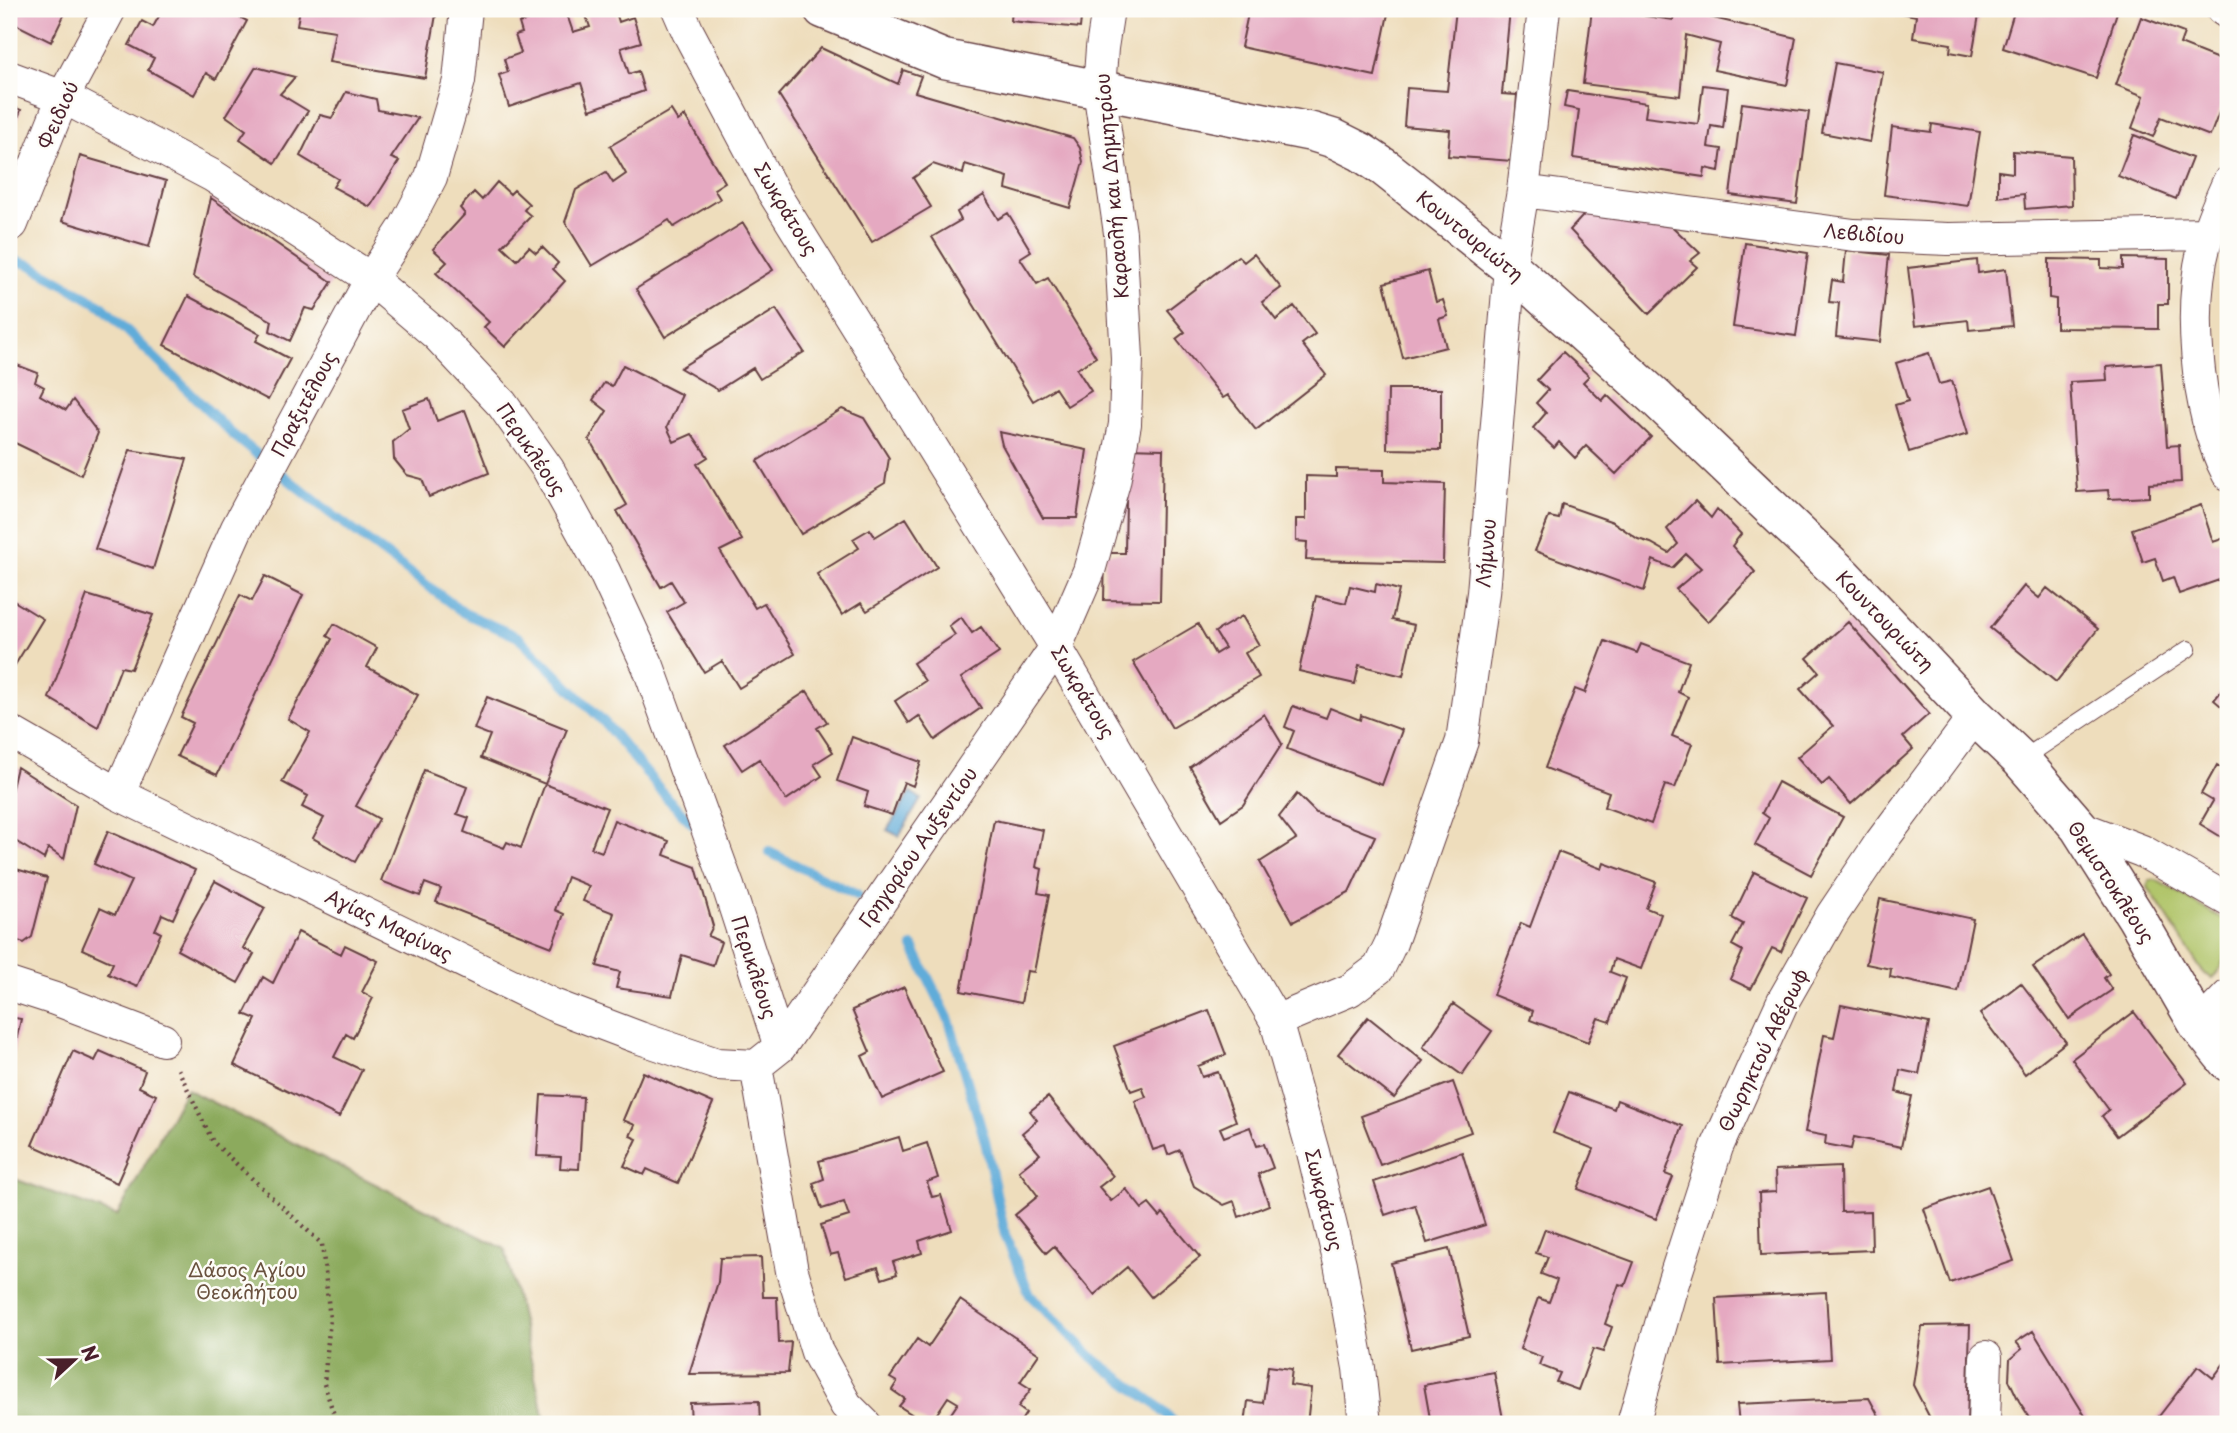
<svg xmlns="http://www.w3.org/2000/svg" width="2237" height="1433" font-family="'Playpen Sans',sans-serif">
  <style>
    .green { fill: #b0c469; stroke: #7d724a; stroke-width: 2 }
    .forest { fill: #8caa5d; stroke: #6b6444; stroke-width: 2 }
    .water { fill: #60acd9; stroke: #556682; stroke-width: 2 }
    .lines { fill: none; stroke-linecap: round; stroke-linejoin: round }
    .stream { stroke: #60acd9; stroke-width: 10 }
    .building { fill: #e5a9c1 }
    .service-casing { stroke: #633c41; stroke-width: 18 }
    .minor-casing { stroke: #633c41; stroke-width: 34 }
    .tertiary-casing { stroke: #633c41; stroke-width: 41 }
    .path { stroke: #633c41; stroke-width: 4.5; stroke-dasharray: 2 5; stroke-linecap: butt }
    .service { stroke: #fff; stroke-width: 16 }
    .minor { stroke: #fff; stroke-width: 32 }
    .tertiary { stroke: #fff; stroke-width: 38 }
    .labels { text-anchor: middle; stroke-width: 5; stroke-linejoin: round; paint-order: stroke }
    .street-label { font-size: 19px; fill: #4a1f2b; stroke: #fdfcf7 }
    .park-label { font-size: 19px; fill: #69513e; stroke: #fdfcf7 }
  </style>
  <rect width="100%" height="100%" fill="#fdfcf7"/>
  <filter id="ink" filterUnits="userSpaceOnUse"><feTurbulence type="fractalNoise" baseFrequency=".0143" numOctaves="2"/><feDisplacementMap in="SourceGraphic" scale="14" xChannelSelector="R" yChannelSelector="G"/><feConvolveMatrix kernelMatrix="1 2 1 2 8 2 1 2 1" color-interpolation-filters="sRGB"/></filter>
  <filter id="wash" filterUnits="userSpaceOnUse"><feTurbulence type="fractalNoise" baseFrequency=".00686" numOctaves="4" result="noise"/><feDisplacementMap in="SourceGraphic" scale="28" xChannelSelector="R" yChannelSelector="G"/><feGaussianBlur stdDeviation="1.57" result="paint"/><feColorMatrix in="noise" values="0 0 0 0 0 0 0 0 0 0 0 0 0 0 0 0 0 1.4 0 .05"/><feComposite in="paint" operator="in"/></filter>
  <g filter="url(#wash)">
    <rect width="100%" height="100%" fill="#eeddbc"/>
    <path class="green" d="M2150,880H2156L2228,922C2228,942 2228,964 2212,978L2204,974L2147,886Z"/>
    <path class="forest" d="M186,1089L505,1249L546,1424H9V1177L117,1216Z"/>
    <path class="water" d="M911,792L921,799L899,836L887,830Z"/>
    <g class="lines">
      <path class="stream" d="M9,259L31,265L102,306L232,434L330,513L464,613L518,637L604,722L667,798L694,825
        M769,852L857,895
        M913,947L949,1020L985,1141L1005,1235L1030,1295L1095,1360L1154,1403L1176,1424"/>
    </g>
    <g id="blocks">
      <path class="building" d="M9,9H67L51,42L9,21Z
        M163,9H232L230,12L247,21L216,79L206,73L194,95L148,70L154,58L129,45L142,21L153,27Z
        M300,9H437L425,78L329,62L335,31L297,25Z
        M561,9H565L573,32L590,27L585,13L599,9H615L619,22L633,17L641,42L621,48L629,74L638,71L644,91L590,110L581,83L509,107L499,75L508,72L504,59L521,53L515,35L522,33L519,23Z
        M1012,9H1082L1080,28L1011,21Z
        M1249,9H1389L1375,76L1241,47Z
        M1456,9H1510L1502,94L1517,95L1512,161L1448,156L1450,130L1404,126L1407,88L1447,91Z
        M1592,9H1646L1645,16L1673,20L1676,9L1796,38L1787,85L1714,70L1720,44L1686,35L1680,96L1583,84Z
        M1882,9H1980L1972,56L1950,52L1951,44L1913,38L1916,16Z
        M2015,9H2118L2096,78L2003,48Z
        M2141,17L2184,33L2180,44L2228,63V89L2210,136L2161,117L2153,137L2132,128L2144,96L2116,85Z
        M821,48L898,84L903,70L921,76L915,92L1073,138L1080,148L1083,162L1070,208L1006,189L1008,177L965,164L963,174L933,164L913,178L931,207L872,242L779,95Z
        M1835,63L1883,72L1870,142L1822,133Z
        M256,67L295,77L280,94L308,111L275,163L240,139L246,130L226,116Z
        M1703,85L1728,88L1723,128L1711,126L1708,147L1722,149L1719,171L1705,168L1704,177L1573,158L1579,110L1564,107L1567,91L1647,103L1645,117L1698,124Z
        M346,92L376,99L378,110L418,118L391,158L399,161L370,207L333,187L338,179L300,156L320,115L332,118Z
        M1742,103L1809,112L1797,204L1730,195Z
        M9,105L21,110L9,140Z
        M671,110L678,121L685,116L725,182L714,189L720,199L674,227L669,220L592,266L565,222L576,190L606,172L613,183L626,174L610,146Z
        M1932,124L1980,132L1968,206L1884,195L1892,127L1931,132Z
        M2134,135L2192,158L2176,199L2118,176Z
        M2013,151L2071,156L2072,205L2025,209L2024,194L1998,197V171L2013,173Z
        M80,156L166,181L149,247L62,221Z
        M497,182L510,194L514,190L529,204L524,210L531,216L502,246L517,260L529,247L536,253L542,247L558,263L553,269L565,281L505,347L484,327L489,322L436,273L447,262L433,249L465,214L460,208L474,192L482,200Z
        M984,195L998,219L1008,213L1031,251L1020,258L1037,284L1048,278L1096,357L1077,369L1091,391L1067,406L1055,388L1033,401L932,237L961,220L957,212Z
        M211,198L332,282L314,310L305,308L290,341L270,331L272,321L193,277Z
        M1591,207L1658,213L1700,253L1690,261L1697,267L1649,314L1570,230Z
        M743,223L773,270L665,337L636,289Z
        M1745,243L1808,253L1796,336L1733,327Z
        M1846,250L1889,255L1880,342L1836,337L1839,303L1829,302L1832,280L1843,282Z
        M1254,254L1281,288L1262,302L1276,320L1294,306L1315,334L1302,344L1326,375L1256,430L1228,395L1223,398L1176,339L1185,332L1167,310L1238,256L1244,262Z
        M2123,258L2168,259V304H2158V329L2056,328V299L2049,298V259L2101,260V268L2123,269Z
        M1977,260L1978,273L2006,269L2012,326L1969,330L1968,320L1915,326L1908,268Z
        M1428,271L1436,302L1443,300L1448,316L1439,319L1446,347L1403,358L1384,283Z
        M188,296L260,334L256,341L290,359L268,400L164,345Z
        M776,309L804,352L760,379L753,368L718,390L680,368Z
        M1563,352L1589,376L1583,382L1602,401L1607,395L1651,437L1616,474L1586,446L1575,458L1559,442L1554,448L1533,428L1546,413L1536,403L1548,390L1537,380Z
        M1929,353L1939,384L1952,381L1968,434L1909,452L1895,405L1908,401L1896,363Z
        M9,362L38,373L35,382L44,387L40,395L66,410L73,400L98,433L81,475L9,440Z
        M2161,363L2167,446L2179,445L2181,482L2149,484V497L2109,499L2108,490L2077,492L2070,382L2107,380L2106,367Z
        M623,365L682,395L667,427L674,442L692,434L708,457L697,464L742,540L720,551L755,608L764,603L795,654L739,688L722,661L704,672L667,612L684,602L671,581L661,587L617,511L627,505L589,439L607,411L593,400L604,383L612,386Z
        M1388,389H1441V450L1387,449Z
        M429,399L437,421L465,410L489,473L429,497L422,479L407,475L394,459L393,442L409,429L402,409Z
        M842,409L864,418L889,458L885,483L801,534L757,461Z
        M999,432L1087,450L1077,518H1043L1002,445Z
        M1127,448L1163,449L1160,601L1104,600L1105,553H1125Z
        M130,450L187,459L153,569L95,549Z
        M1336,469L1384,470V482L1445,484L1443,563L1306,560L1307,542L1296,541V519H1306V476L1336,477Z
        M1695,501L1711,518L1717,509L1741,534L1732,546L1755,572L1708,622L1676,589L1701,568L1686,554L1672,568L1653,560L1644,591L1535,551L1549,517L1559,519L1562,504L1613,522L1638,539L1651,543L1669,553L1678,544L1667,529Z
        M2201,505L2213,542L2225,538L2228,546V577L2179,594L2173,577L2163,581L2155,558L2143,562L2132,529Z
        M906,518L937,567L867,611L861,603L842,615L817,574L859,548L853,539L870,529L875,537Z
        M265,576L303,595L217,775L177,756L193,723L181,717L240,595L252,601Z
        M1376,584L1399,590L1392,620L1414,625L1403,676L1359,665L1355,684L1299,671L1316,596L1346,603L1350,586L1375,592Z
        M2024,586L2039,598L2047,588L2098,629L2056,682L1990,628Z
        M87,595L153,615L131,669L121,667L98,727L49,698Z
        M9,598L43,619L9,675Z
        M1242,616L1259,645L1245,653L1259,677L1172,728L1133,662L1198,624L1215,654L1225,648L1215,632Z
        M961,617L972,633L981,627L999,653L961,678L981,708L935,740L919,716L909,723L895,701L925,681L913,663L955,635L949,626Z
        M1848,622L1929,714L1903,737L1913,749L1851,804L1829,779L1822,785L1797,757L1833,726L1800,689L1819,672L1807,658Z
        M334,624L377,648L367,667L418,695L356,806L379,819L355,862L313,838L324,818L302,807L308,796L282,782L310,732L288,719L332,639L327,636Z
        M1605,641L1637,653L1641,644L1689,662L1678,692L1688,697L1672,736L1692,744L1675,788L1665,785L1651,824L1604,807L1609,792L1545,768L1575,689L1585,693Z
        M2228,683V712L2214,700Z
        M807,691L827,722L817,728L833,752L814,764L822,776L786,800L759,759L742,770L725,745Z
        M487,697L567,729L545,784L481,758L490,735L474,729Z
        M1293,706L1326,718L1330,708L1360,720L1361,715L1402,730L1382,785L1287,749L1294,731L1285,727Z
        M1264,714L1282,744L1243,805L1221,820L1190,767Z
        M852,737L921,762L913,786L904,782L892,815L864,806L868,792L837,781Z
        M2217,765L2228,772V841L2200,824L2213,801L2201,794Z
        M17,767L76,805L64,859L48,848L44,859L9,837V800Z
        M424,770L467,787L457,814L469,818L464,832L504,848L507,842L521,848L545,784L607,808L591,848L602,852L614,820L669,841L664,855L696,867L713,926L708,936L721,942L713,965L682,955L672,996L616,988L620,972L597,966L614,913L583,901L589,886L567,877L555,910L564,914L552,947L436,902L441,889L425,883L420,896L381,881Z
        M1778,782L1843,817L1811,875L1755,845L1769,818L1762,813Z
        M1297,794L1316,813L1375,836L1349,892L1293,922L1260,862L1296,839L1279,817Z
        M994,820L1043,830L1036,867L1042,869L1038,893L1049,895L1034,972L1027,971L1021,1003L961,991Z
        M108,831L195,870L173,919L162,914L155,930L161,933L137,987L108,974L113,963L82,949L100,908L115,915L131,881L94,864Z
        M1558,852L1602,869L1604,863L1656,882L1646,908L1661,914L1641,969L1614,959L1610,972L1626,978L1610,1022L1598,1018L1588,1042L1530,1020L1533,1011L1493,995L1521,923L1530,927Z
        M9,867L47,878L32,937L24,943L9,938Z
        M1754,872L1807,898L1781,952L1772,948L1751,989L1730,979L1743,951L1732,945L1743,924L1732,918Z
        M215,881L265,908L243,948L254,954L238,983L177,950Z
        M1880,899L1973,919L1958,992L1890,977L1891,969L1866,964Z
        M298,932L341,954L345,945L378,961L362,992L373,998L353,1038L346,1034L334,1057L362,1070L339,1117L234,1065L256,1019L244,1014L263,977L273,983Z
        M2082,934L2109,974L2104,978L2112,990L2069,1019L2033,967Z
        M2021,983L2066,1042L2025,1074L1980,1014Z
        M904,987L943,1072L882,1099L862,1056L870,1052L852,1010Z
        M1453,1004L1492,1031L1462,1075L1423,1047Z
        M1841,1005L1929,1023L1919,1074L1900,1070L1896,1092L1912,1096L1901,1147L1854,1137L1851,1149L1825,1144L1826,1136L1805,1132L1824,1035L1834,1037Z
        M1209,1010L1226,1055L1198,1066L1202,1077L1218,1072L1236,1121L1220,1128L1224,1137L1250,1127L1257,1146L1264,1144L1273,1168L1258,1174L1269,1205L1239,1217L1234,1201L1224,1205L1194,1186L1180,1150L1168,1155L1165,1146L1153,1150L1135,1101L1146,1097L1142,1087L1131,1091L1114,1046Z
        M2134,1012L2187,1083L2117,1136L2102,1116L2109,1110L2072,1059Z
        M9,1017L21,1019L10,1068H9Z
        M1368,1017L1423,1061L1394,1098L1338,1054Z
        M73,1051L95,1061L100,1051L145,1071L139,1087L156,1095L117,1183L32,1145Z
        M643,1072L713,1103L678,1183L647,1169L644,1175L624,1166L637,1139L630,1136L635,1125L623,1120Z
        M1453,1082L1471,1132L1380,1165L1361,1116Z
        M1569,1092L1614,1109L1617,1100L1683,1126L1665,1174L1673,1177L1656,1219L1578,1189L1594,1149L1553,1133Z
        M541,1095L583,1097L579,1169L560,1168L561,1157L537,1156Z
        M1048,1097L1113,1176L1099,1187L1111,1201L1126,1189L1142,1209L1149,1204L1160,1217L1163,1213L1200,1257L1151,1297L1127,1267L1094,1295L1054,1246L1046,1253L1015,1215L1038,1196L1019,1171L1040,1154L1022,1133L1037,1120L1030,1111Z
        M899,1137L903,1151L927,1143L938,1178L927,1182L932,1197L941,1195L952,1230L919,1241L922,1253L893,1262L897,1274L882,1279L878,1267L846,1277L838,1253L830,1255L821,1225L849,1216L844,1202L822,1209L813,1183L824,1179L819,1161Z
        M1462,1152L1485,1225L1427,1243L1415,1205L1385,1215L1374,1182Z
        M1840,1167L1841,1212L1871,1211L1872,1250L1761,1255L1759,1193L1776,1192L1775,1170Z
        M1988,1186L2014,1261L1950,1283L1924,1209Z
        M1545,1229L1634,1262L1625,1286L1619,1284L1605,1324L1612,1327L1603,1352L1593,1349L1578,1390L1556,1382L1560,1373L1539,1365L1542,1357L1520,1349L1538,1298L1549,1302L1557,1280L1541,1274L1548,1257L1536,1253Z
        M1449,1249L1469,1336L1411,1349L1391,1263Z
        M761,1257L763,1297H777L779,1343L791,1342L788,1373L689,1374L718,1282L720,1258Z
        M1826,1292L1830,1359L1720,1365L1716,1298Z
        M960,1300L1039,1354L1020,1382L1031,1389L1018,1407L1026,1413L1019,1424H944L958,1403L948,1397L930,1424H927L899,1406L905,1399L892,1390L897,1382L890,1378L917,1339L928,1347Z
        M1970,1325L1967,1424H1933L1913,1385L1922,1326Z
        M2033,1331L2090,1424H2034L2019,1401L2009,1380L2010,1359L2022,1349L2016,1342Z
        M2228,1358V1424H2153L2198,1366L2213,1378Z
        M1268,1366L1292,1369L1290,1385L1311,1388L1307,1424H1245L1248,1401L1263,1403Z
        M1494,1372L1504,1424H1431L1424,1385Z
        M1869,1398L1883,1424H1739L1737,1404Z
        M759,1401L760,1424H691L690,1403Z"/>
    </g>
  </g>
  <g filter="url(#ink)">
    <use href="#blocks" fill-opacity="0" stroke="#633c41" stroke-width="2"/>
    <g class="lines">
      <defs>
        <path id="service" d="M2021,760L2188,649"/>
        <path id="minor" d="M678,9L688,32L772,190L1056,647L1276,1021L1313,1152L1340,1264L1359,1368L1365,1424
          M2222,9L2228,13
          M9,77L63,97L213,176L371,279L437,335L502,404L548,469L604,571L648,666L728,886L780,1047
          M2228,183C2221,199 2213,216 2208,233C2186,301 2195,410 2228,474
          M1523,191L1854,235L1948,239L2207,234
          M12,224L63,97L110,9
          M9,731L118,794L553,1005L640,1038L717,1064L756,1066L780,1047L1056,647L1089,571L1114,482L1125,424L1127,358L1120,233L1099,89L1102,48L1108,9
          M118,794L237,528L371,279L405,227L431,177L459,81L466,9
          M2079,827L2142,851L2228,900
          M9,984L55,999L163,1040
          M1276,1021L1350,990L1379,968L1391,943L1462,741L1483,593L1510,267L1523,191L1544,9
          M2199,1026L2228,996
          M756,1066L792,1271L817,1352L846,1405L865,1424
          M1633,1424L1670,1292L1717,1147L1783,1001L1832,915L1881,842L1975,716
          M1984,1424L1986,1357"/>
        <path id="tertiary" d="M823,9L944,59L1312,132L1335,139L1361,152L1385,168L1510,267L1657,399L1843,576L1975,716L2021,760L2079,827L2136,917L2199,1026L2228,1062"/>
      </defs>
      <use href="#service" class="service-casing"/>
      <use href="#minor" class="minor-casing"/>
      <use href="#tertiary" class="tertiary-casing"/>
      <path class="path" d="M178,1069L213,1142L322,1244L330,1319L324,1384L337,1424"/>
      <use href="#service" class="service"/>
      <use href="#minor" class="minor"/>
      <use href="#tertiary" class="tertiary"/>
    </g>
  </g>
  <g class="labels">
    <g class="street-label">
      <text transform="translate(58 115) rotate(-66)" y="7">Φειδιού</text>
      <text transform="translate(1112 186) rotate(-95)" y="7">Καραολή και Δημητρίου</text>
      <text transform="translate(786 209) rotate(59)" y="7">Σωκράτους</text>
      <text transform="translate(1864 234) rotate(5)" y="7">Λεβιδίου</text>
      <text transform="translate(1470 236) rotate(39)" y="7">Κουντουριώτη</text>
      <text transform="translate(304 404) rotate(-62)" y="7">Πραξιτέλους</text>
      <text transform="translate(531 449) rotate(56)" y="7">Περικλέους</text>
      <text transform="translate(1486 553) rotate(-85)" y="7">Λήμνου</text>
      <text transform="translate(1885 621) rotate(46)" y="7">Κουντουριώτη</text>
      <text transform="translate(1083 692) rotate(59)" y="7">Σωκράτους</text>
      <text transform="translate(918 847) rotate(-55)" y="7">Γρηγορίου Αυξεντίου</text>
      <text transform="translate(2111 882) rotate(57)" y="7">Θεμιστοκλέους</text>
      <text transform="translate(389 925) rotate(26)" y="7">Αγίας Μαρίνας</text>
      <text transform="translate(754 967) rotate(72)" y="7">Περικλέους</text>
      <text transform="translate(1763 1050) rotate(-64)" y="7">Θωρηκτού Αβέρωφ</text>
      <text transform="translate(1324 1200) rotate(76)" y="7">Σωκράτους</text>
    </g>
    <g class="park-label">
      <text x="247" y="1277">Δάσος Αγίου<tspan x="247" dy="22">Θεοκλήτου</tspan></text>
    </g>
  </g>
  <rect width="2237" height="1433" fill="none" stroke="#fdfcf7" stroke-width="35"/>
  <g transform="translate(74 1360) rotate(68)" stroke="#fdfcf7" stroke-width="5" paint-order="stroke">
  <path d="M0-5L12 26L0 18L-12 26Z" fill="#4a1f2b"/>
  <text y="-10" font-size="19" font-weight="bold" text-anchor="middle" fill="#4a1f2b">N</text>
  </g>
</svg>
